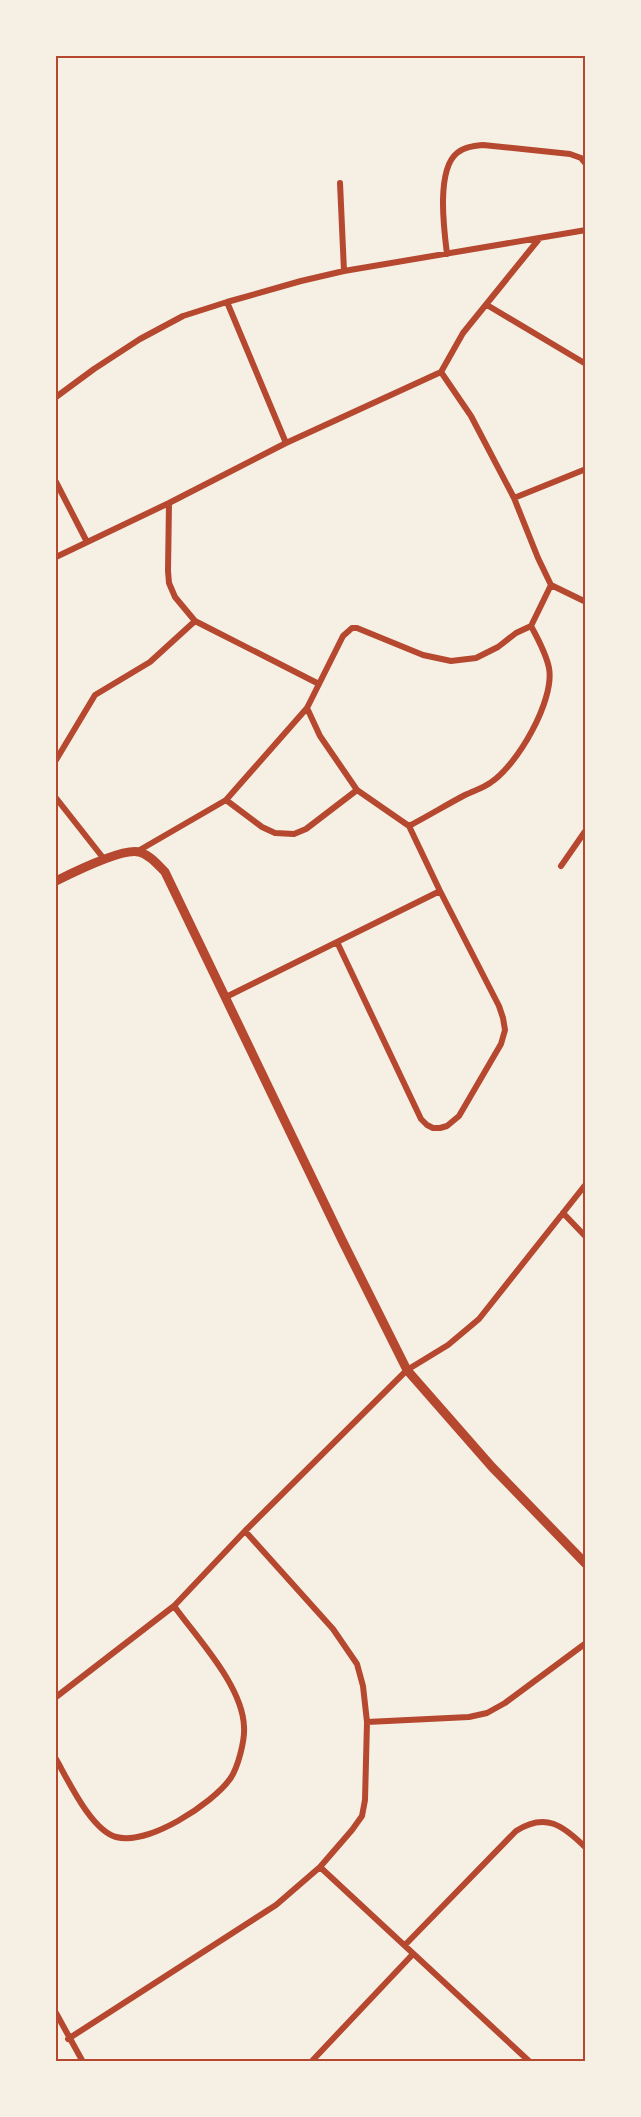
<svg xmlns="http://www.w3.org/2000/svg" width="641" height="2117" font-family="Jost,sans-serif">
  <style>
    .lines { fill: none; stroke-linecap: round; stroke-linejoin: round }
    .minor { stroke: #b5482f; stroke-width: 6 }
    .tertiary { stroke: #b5482f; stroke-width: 9 }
    .neatline { fill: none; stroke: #b5482f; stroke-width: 2 }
  </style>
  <rect width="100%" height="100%" fill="#f6efe4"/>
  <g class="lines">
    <path class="minor" d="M340,183L344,271
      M447,254C444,230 436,170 457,153C464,147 474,146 483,145L570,154L581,158L586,164
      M227,302L286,443
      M487,305L586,364
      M441,372L471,416L514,498L538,558L551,585L586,602
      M441,372L463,333L539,239
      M56,397L94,369L140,339L183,316L227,302L301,281L344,271L586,230
      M56,482L87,542
      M514,498L586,469
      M169,503L168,571L169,583L175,597L195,621L319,684
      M56,557L169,503L286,443L441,372
      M307,708L320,736L357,790L409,826L440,891L499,1006L503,1018L505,1030L501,1044L459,1116L447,1126L440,1128H433L427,1125L421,1119L337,942
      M56,760L95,695L150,662L195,621
      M56,798L104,859
      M226,800L262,827L275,833L294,834L306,829L357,790
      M409,826C428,816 446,805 465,795C473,791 483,788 490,783C517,766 555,700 549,668C546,653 538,639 531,626
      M138,851L226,800L307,708L343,636L352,628H357L423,655L451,661L476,658L498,647L516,633L531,626L551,585
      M561,866L586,830
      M226,997L440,891
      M563,1213L586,1237
      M56,1697L174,1606L245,1531L407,1370L448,1345L479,1319L586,1184
      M367,1722L469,1717L487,1713L505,1703L586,1643
      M56,1759C68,1780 91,1830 116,1837C148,1846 212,1804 230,1779C238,1768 245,1740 244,1727C243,1686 197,1638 174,1606
      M320,1867L530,2062
      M405,1945L516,1831C545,1812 563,1825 586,1848
      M56,2013L83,2062
      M68,2039L276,1905L320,1867L352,1830L362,1816L365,1800L367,1722L363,1686L357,1664L333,1629L245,1531
      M311,2062L413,1954"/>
    <path class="tertiary" d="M56,881C72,873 122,848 139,852C150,855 157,864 165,872L342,1240L407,1370L492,1467L586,1564"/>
  </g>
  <rect width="641" height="2117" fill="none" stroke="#f6efe4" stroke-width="114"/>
  <rect x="57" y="57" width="527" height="2003" class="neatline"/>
</svg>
